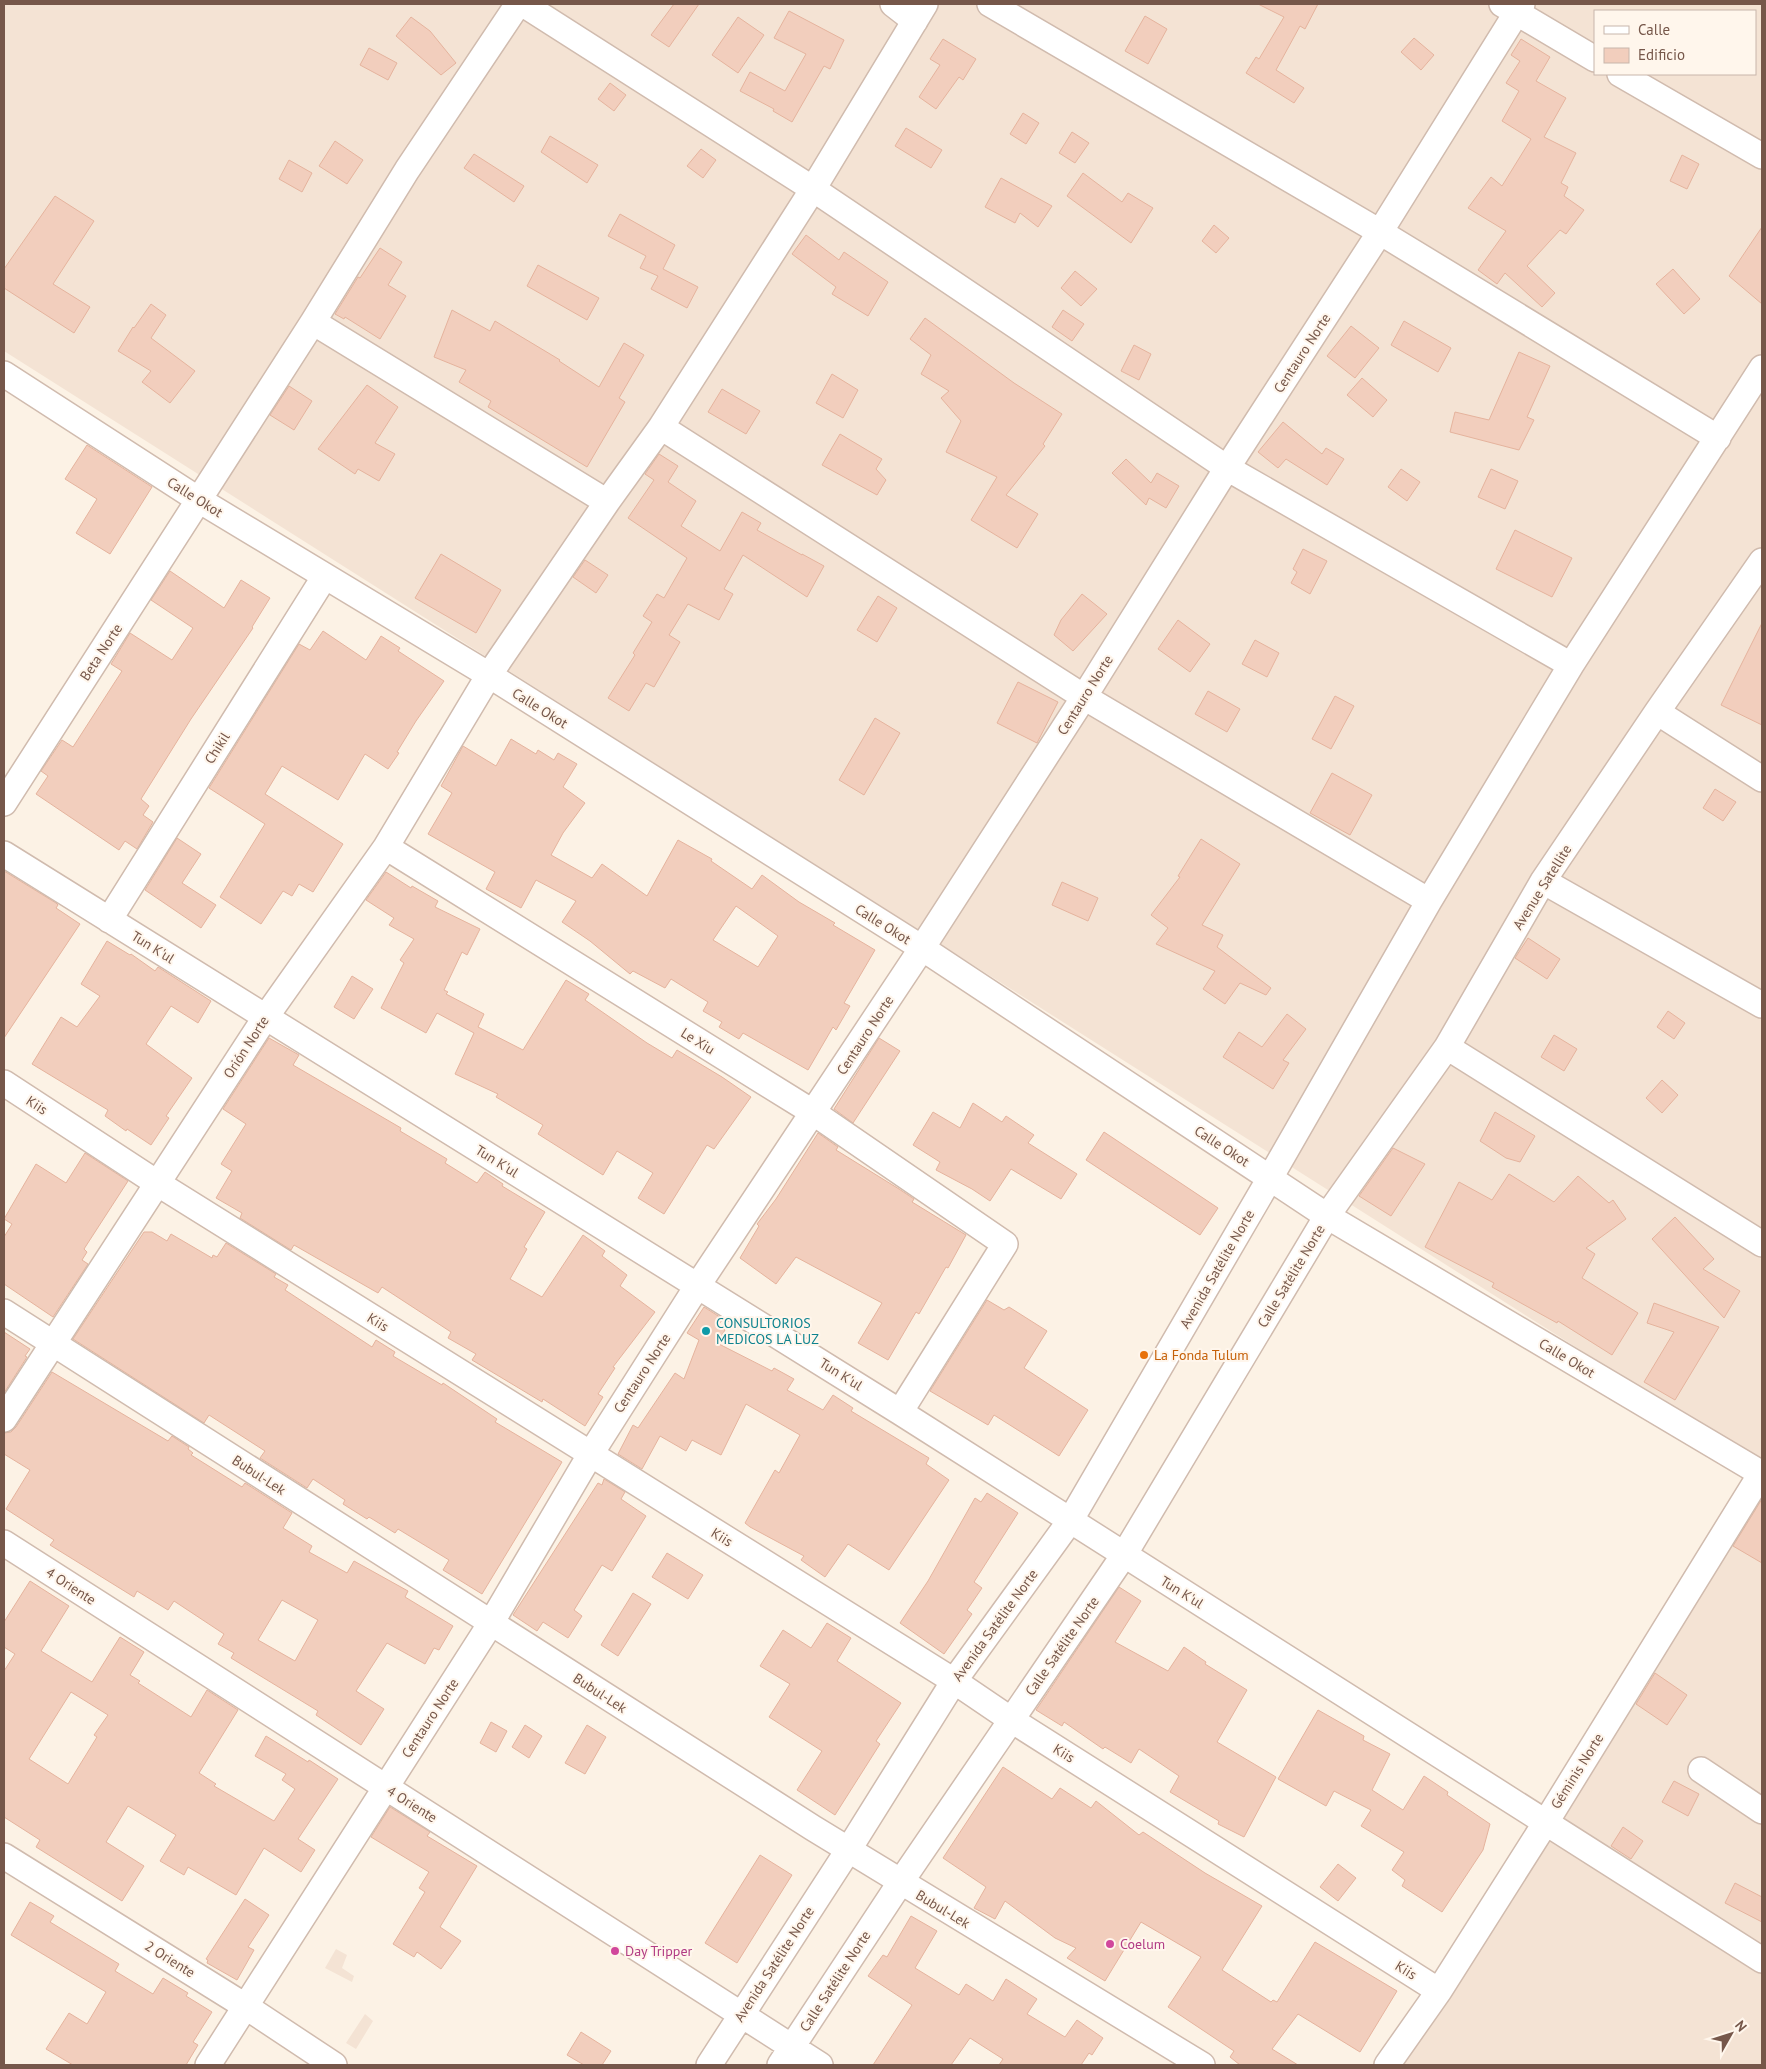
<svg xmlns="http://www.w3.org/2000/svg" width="1766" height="2069" font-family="'PT Sans',sans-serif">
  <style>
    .residential { fill: #f4e3d4; fill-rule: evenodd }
    .building { fill: #f2cebd; stroke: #e5b39d; fill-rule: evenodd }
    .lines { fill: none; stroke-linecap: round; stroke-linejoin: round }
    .minor-casing { stroke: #d0bbae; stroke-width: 28 }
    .minor { stroke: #fff; stroke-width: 25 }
    .culture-dot { fill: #0f9aa8; stroke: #fff6ec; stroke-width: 2 }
    .food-dot { fill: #e8710a; stroke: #fff6ec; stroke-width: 2 }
    .hotel-dot { fill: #d1479c; stroke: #fff6ec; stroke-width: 2 }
    .labels { text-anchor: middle; stroke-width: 4; stroke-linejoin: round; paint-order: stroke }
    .street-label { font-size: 14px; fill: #76574a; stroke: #fff6ec }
    .culture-label { font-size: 14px; fill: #0d838f; stroke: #fff6ec; text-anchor: start }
    .food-label { font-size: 14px; fill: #c56008; stroke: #fff6ec; text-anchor: start }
    .hotel-label { font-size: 14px; fill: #b23c85; stroke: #fff6ec; text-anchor: start }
  </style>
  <rect width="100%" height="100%" fill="#fcf2e5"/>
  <path class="residential" d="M4,4H1762V1465L4,351ZM1595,11H1755V74H1595Z
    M1762,1483V2065H1395Z
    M336,1949L347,1955L342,1968L354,1976L352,1982L325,1968Z
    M365,2014L373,2021L356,2049L346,2043Z"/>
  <path class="building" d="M674,4H699L669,47L651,35Z
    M1258,4H1318L1305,29L1300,26L1276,70L1304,88L1294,103L1246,73L1256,57L1259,59L1284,17Z
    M789,11L844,40L830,69L824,66L792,122L773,111L774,109L740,91L750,72L785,91L806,54L774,38Z
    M1145,16L1167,29L1148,64L1125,51Z
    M411,17L430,31L456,63L441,75L396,36Z
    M738,17L764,35L738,73L712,55Z
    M1414,38L1434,55L1421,70L1401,52Z
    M943,39L976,59L963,80L959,77L936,109L919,97L940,65L930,59Z
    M1521,39L1550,57L1536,81L1566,98L1544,137L1576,153L1561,183L1568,187L1564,196L1584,210L1566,234L1560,230L1527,266L1555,293L1542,307L1505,273L1497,284L1478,270L1506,231L1468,208L1491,177L1502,186L1531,139L1502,121L1519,91L1506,83L1520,61L1511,55Z
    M369,48L397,63L388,80L360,65Z
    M610,83L626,95L614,111L598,99Z
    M1023,113L1039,123L1026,144L1010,134Z
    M906,128L942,150L931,168L895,146Z
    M1072,132L1089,143L1075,163L1059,153Z
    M550,136L598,165L587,183L541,152Z
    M335,141L363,160L347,184L319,166Z
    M701,149L716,160L703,178L687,166Z
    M474,154L524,186L514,202L464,168Z
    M1682,155L1699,164L1687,189L1670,181Z
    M289,160L312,173L302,192L279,179Z
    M1083,173L1122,202L1128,193L1153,208L1131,243L1067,196Z
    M1001,178L1052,206L1038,227L1020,213L1015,223L985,207Z
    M55,196L94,221L53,284L90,307L74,333L4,288V269Z
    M620,214L675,245L663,269L698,287L687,308L651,289L658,276L640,268L646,256L608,236Z
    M1214,225L1229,238L1216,253L1202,241Z
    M1762,227V304L1729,276Z
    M806,235L839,260L844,252L888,282L868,316L832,294L836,287L792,254Z
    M380,248L402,262L388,285L406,296L380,339L345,317L344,319L335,314L358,277L360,278Z
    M538,265L599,298L587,320L527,286Z
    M1673,269L1700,299L1684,314L1656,284Z
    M1075,271L1097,289L1081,306L1061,288Z
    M151,304L166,315L151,338L195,371L170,403L142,382L151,371L118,351L133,327L134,328Z
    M452,310L490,331L495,321L560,360L559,361L599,387L624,343L644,355L619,398L625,402L587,467L488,407L491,401L459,382L466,370L434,357Z
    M1063,310L1084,324L1072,341L1052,327Z
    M925,318L1014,383L1062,414L1043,444L1045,446L1006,495L1038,514L1017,548L971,520L997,477L946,452L961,421L941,398L949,391L921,374L931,355L910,339Z
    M1404,321L1451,348L1438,372L1391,345Z
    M1351,326L1379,348L1355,378L1327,356Z
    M1134,345L1151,354L1139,380L1121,371Z
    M1519,352L1550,366L1527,417L1534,420L1519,450L1450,432L1455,412L1489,420Z
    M832,374L858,390L843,418L816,403Z
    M1362,378L1387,400L1373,417L1347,395Z
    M367,385L398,407L375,443L395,454L379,481L358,469L355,474L318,449Z
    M289,386L312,401L294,430L270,415Z
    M722,389L760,411L746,434L708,412Z
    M1283,422L1322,454L1326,448L1344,459L1327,485L1286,459L1278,468L1258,452Z
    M840,434L882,459L876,469L886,480L877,495L822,465Z
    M87,445L152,487L110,554L76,533L97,499L65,479Z
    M659,454L678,466L668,482L696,501L681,526L720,551L742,512L761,523L757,530L802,555V554L824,566L807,597L743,555L724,589L733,594L719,620L688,604L669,635L680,642L654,687L646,683L629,711L608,698L635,655L633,653L652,622L643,616L657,594L664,598L687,558L628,518L654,480L645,474Z
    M1126,459L1151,483L1157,473L1179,486L1166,508L1149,498L1146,505L1112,473Z
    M1401,469L1420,482L1407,501L1388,487Z
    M1491,469L1518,481L1505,509L1478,497Z
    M1515,530L1572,558L1552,597L1496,569Z
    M1303,549L1327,561L1310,594L1291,583L1297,572L1293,569Z
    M441,554L501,590L476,633L415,598Z
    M585,560L608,575L596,593L573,577Z
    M170,571L224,608L241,580L270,598L252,627L253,628L191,719L141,799L149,806L143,815L153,822L137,849L125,841L119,850L36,794L48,776L41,771L62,740L73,747L122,671L111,664L130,633L172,660L193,628L151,600Z
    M1082,594L1107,614L1073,651L1054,635L1061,620Z
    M878,596L897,608L877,642L857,630Z
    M1178,620L1210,644L1190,672L1158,649Z
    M1762,623V725L1721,705Z
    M323,631L366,660L381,636L400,648L398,651L444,681L416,721L397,752L399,753L388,769L365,754L338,800L282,766L265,794L343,844L313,892L299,884L292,896L283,891L261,924L220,897L265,824L209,788L299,644L310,650Z
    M1255,640L1279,653L1267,677L1242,664Z
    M1018,682L1058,702L1037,743L997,723Z
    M1208,691L1240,709L1227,732L1195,714Z
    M1335,696L1354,706L1331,749L1312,739Z
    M875,718L900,733L864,795L839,780Z
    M511,739L536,754L538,750L554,760L558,753L577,764L563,787L585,803L563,833L551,855L592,878L602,864L647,896L678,840L712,859L711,861L752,889L762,875L799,902L835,923L833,925L875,950L844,1003L850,1006L836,1030L833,1027L808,1070L743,1033L739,1039L719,1027L722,1022L703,1011L708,1002L671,979L665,988L633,971L630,974L590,941L562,922L576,901L536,880L521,908L486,889L495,872L428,834L452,793L441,786L463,746L496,766ZM736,906L778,936L758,967L713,940Z
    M1332,773L1372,795L1350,835L1310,813Z
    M1715,789L1736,802L1723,821L1703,808Z
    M177,838L201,854L182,883L216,905L201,928L145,890Z
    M1201,839L1240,864L1202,925L1223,935L1217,947L1271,988L1266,995L1240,983L1225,1004L1203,989L1215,971L1156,944L1168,928L1151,915L1180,877L1178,876Z
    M4,871L56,903L58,905L56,908L80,924L4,1038Z
    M386,872L411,888L412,886L438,901L435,907L480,929L467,955L462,952L444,990L448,992L446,994L484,1014L478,1027L523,1050L566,980L589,994L585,1000L647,1043L672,1058L677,1050L722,1077L751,1097L714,1149L707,1145L664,1214L638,1198L653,1173L617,1151L603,1175L538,1134L543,1125L496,1097L498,1094L455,1074L474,1033L437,1013L426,1033L381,1008L404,963L400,960L414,939L389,925L394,918L366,900Z
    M1062,882L1098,898L1088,921L1052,905Z
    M1528,938L1560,959L1547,979L1515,958Z
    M107,941L130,955L131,954L155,971L158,967L211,1001L198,1023L171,1006L146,1044L192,1078L166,1116L169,1118L151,1145L127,1129L126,1131L105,1116L108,1110L32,1064L61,1017L77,1027L100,996L81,984Z
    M352,976L373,989L354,1019L334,1007Z
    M1668,1011L1685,1023L1674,1039L1657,1027Z
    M1287,1014L1306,1029L1283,1060L1289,1063L1273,1089L1223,1057L1239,1032L1262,1047Z
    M1554,1035L1577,1049L1564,1071L1541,1057Z
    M269,1038L299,1055L293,1065L401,1128L400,1131L447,1159L445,1163L477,1183L485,1172L503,1184L502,1186L545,1212L524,1247L527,1249L510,1279L542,1297L583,1235L605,1251L602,1256L627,1275L620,1286L655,1312L613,1367L615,1368L598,1394L603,1397L585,1426L543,1399L542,1402L472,1360L476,1354L448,1338L451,1332L382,1287L378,1293L294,1245L291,1250L240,1218L242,1213L216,1198L232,1171L221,1164L246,1124L223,1109Z
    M879,1038L900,1051L853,1123L834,1109Z
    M1662,1080L1678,1095L1662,1113L1646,1098Z
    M973,1103L1002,1122L1006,1116L1034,1135L1028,1143L1077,1174L1061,1199L1011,1169L990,1201L972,1189L936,1170L940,1162L913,1145L933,1112L960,1128Z
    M1495,1112L1535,1136L1520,1162L1506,1158L1480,1141Z
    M1104,1132L1218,1208L1200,1235L1086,1160Z
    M818,1133L838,1147L836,1150L899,1189L914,1199L912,1202L966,1235L948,1268L946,1267L919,1314L916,1312L888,1360L858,1343L882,1303L796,1257L776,1284L740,1258L759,1226L757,1224L776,1199Z
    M1393,1148L1425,1164L1391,1216L1359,1196Z
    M85,1153L128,1181L84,1249L87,1252L82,1260L88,1264L53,1317L4,1284V1237L12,1224L4,1219L36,1164L66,1183Z
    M1509,1174L1554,1202L1578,1176L1609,1203L1613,1200L1626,1219L1586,1248L1595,1254L1582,1278L1638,1313L1612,1355L1558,1321L1557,1323L1492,1287L1494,1283L1425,1247L1459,1182L1492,1200Z
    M1675,1217L1714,1259L1703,1269L1740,1291L1724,1318L1652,1239Z
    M144,1232H152L167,1241L171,1234L212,1258L213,1255L217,1257L226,1243L276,1274L274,1277L288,1285L285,1290L372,1347L376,1340L395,1352L393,1356L442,1385L443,1383L497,1419L495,1422L562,1462L482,1594L443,1570L449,1560L398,1529L395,1533L369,1517L367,1519L343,1504L345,1500L313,1479L307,1488L260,1458L265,1451L209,1415L204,1423L73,1339Z
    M987,1300L1004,1310L1009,1307L1047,1331L1024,1368L1088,1410L1059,1456L994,1415L988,1425L930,1391Z
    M1654,1303L1719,1327L1675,1400L1644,1382L1674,1332L1647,1323Z
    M704,1307L723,1319L718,1325L725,1330L717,1343L772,1371L774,1368L794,1379L787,1390L823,1410L833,1395L853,1408L851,1411L929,1458L926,1464L949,1480L889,1570L848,1544L825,1577L801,1560L804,1556L750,1527L745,1523L775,1470L779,1473L800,1435L746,1404L721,1455L692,1440L686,1451L660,1436L642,1469L618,1454L633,1425L638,1428L675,1373L684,1379L699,1340L687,1333Z
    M4,1332L30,1349L25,1356L27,1357L4,1393Z
    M52,1372L168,1441L172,1436L189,1447L188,1449L193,1453L191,1455L242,1487L245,1483L292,1513L283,1528L312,1546L309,1552L347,1573L354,1561L408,1591L405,1597L453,1626L439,1650L434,1648L425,1664L387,1643L356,1691L384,1709L361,1745L316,1715L318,1711L231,1658L234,1653L218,1644L224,1634L174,1601L168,1610L137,1591L134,1597L50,1545L54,1540L6,1509L30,1470L4,1454V1433L11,1432L16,1427ZM282,1600L318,1620L295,1661L258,1640Z
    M604,1479L625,1492L621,1499L646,1516L612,1571L602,1565L574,1610L582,1616L568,1638L543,1622L537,1631L513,1615L598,1483L602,1485Z
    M987,1493L1018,1513L974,1582L982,1588L967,1610L972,1614L944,1654L900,1623L928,1581L975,1498L981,1502Z
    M1762,1499V1563L1733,1546Z
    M667,1553L703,1575L688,1599L652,1577Z
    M30,1581L69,1606L41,1651L92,1682L120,1637L144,1652L130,1675L140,1681L138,1683L191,1717L207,1690L238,1710L199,1773L216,1784L214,1786L274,1821L295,1789L282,1780L286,1774L255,1756L266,1736L308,1762L309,1760L338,1779L298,1839L315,1850L301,1872L264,1848L236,1895L188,1867L184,1875L160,1861L176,1835L128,1806L106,1842L144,1866L122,1901L36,1847L40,1840L4,1817V1671L15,1654L4,1647V1622ZM71,1692L108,1715L94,1735L97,1737L68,1784L29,1759Z
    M1119,1587L1141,1601L1115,1642L1168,1671L1184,1647L1206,1662L1205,1664L1247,1690L1217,1742L1276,1777L1244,1837L1218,1824L1219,1821L1170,1792L1179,1776L1139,1749L1131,1763L1105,1747L1103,1749L1064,1722L1062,1726L1036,1710Z
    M633,1593L651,1604L618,1656L601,1645Z
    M827,1623L851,1638L837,1661L901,1703L876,1741L880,1744L835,1815L797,1790L822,1751L769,1717L790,1684L760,1666L783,1630L811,1648Z
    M1655,1673L1687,1695L1667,1725L1636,1704Z
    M1318,1710L1364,1736L1363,1740L1390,1754L1372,1790L1403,1810L1424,1776L1448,1792L1447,1795L1490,1824L1483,1850L1442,1912L1402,1886L1405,1880L1392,1870L1404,1852L1361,1826L1371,1810L1334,1791L1326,1806L1278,1779Z
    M491,1722L507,1731L496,1752L480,1743Z
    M525,1725L542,1736L529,1758L512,1747Z
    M587,1725L606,1737L585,1774L565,1763Z
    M1003,1767L1052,1799L1060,1788L1091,1808L1096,1801L1139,1835L1143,1832L1205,1873L1262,1906L1222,1970L1271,2002L1273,2000L1277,2002L1315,1942L1397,1991L1360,2052L1298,2014L1272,2049L1298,2065H1240L1230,2057L1234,2051L1168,2007L1201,1957L1141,1922L1105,1981L1067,1958L1076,1948L1055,1938L1005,1901L995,1919L974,1908L986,1887L943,1858Z
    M1674,1781L1699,1794L1688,1816L1662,1802Z
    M390,1807L430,1832L427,1836L477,1866L440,1927L461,1941L441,1969L417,1952L414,1957L393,1944L425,1892L419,1888L429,1872L371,1837Z
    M1623,1827L1643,1841L1631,1859L1611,1846Z
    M760,1855L792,1875L737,1963L705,1943Z
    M1338,1864L1356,1878L1338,1901L1320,1887Z
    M1735,1883L1762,1897V1922L1725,1903Z
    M245,1899L269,1915L248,1947L254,1950L237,1980L207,1963L208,1960L206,1959Z
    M30,1902L54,1916L50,1922L119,1964L115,1971L153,1994L163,1978L188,1993L186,1996L212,2012L193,2042L198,2045L186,2065H73L46,2049L69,2013L87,2024L106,1992L11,1935Z
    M911,1916L937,1931L915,1968L959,1995L966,1984L993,2001L1006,1979L1037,1999L1027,2014L1065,2037L1077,2020L1103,2038L1092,2055L1089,2053L1081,2065H999L1003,2059L970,2038L951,2065H873L912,2005L868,1976L883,1955L887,1957Z
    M581,2032L611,2051L602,2065H584L567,2055Z"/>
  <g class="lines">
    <defs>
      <path id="minor" d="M523,4L813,189L1227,468L1571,665
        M893,4L915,21
        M990,4L1380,232L1718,438
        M1502,4L1595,59
        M1620,74L1762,156
        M313,322L607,502
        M4,374L199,500L489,675L922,948L1327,1216L1762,1474
        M661,427L1084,697L1429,901
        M1657,712L1762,779
        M4,803L313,322L407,170L518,4
        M386,847L814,1113L1005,1244L900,1412
        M4,854L900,1412L1762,1960
        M1543,881L1762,1005
        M109,920L325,576
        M1447,1047L1762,1244
        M4,1083L157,1183L954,1681L1010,1719L1439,1991
        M4,1312L813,1828L1202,2065
        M4,1419L265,1018L386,847L489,675L607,502L661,427L813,189L925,4
        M4,1543L820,2065
        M1701,1770L1762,1811
        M4,1856L245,2006L334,2065
        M208,2065L491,1623L590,1455L698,1285L922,948L1084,697L1227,468L1380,232L1522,4
        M709,2065L849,1849L954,1681L1070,1521L1270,1178L1429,901L1571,665L1762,368
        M780,2065L900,1883L1124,1555L1327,1216L1447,1047L1543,881L1657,712L1762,561
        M1387,2065L1439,1991L1546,1822L1762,1472"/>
    </defs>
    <use href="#minor" class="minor-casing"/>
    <use href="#minor" class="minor"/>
  </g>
  <circle class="culture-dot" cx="706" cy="1331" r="5"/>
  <circle class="food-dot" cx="1144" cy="1355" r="5"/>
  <g class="hotel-dot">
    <circle cx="1110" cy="1944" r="5"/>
    <circle cx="615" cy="1951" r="5"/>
  </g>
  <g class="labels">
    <g class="street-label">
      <text transform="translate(1302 353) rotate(-57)" y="5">Centauro Norte</text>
      <text transform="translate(195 497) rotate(32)" y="5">Calle Okot</text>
      <text transform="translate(101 652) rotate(-57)" y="5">Beta Norte</text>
      <text transform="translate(1085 695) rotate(-58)" y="5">Centauro Norte</text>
      <text transform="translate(540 708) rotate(32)" y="5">Calle Okot</text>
      <text transform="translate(217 748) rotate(-58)" y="5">Chikil</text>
      <text transform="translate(1542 887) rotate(-58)" y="5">Avenue Satellite</text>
      <text transform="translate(883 924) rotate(32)" y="5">Calle Okot</text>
      <text transform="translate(153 947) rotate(32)" y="5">Tun K'ul</text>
      <text transform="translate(865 1035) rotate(-57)" y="5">Centauro Norte</text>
      <text transform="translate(698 1041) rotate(32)" y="5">Le Xiu</text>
      <text transform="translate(246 1047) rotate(-57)" y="5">Orión Norte</text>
      <text transform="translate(37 1105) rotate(33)" y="5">Kiis</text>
      <text transform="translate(1222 1146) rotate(33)" y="5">Calle Okot</text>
      <text transform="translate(497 1161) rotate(32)" y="5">Tun K'ul</text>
      <text transform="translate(1217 1269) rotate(-60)" y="5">Avenida Satélite Norte</text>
      <text transform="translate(1291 1276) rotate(-59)" y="5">Calle Satélite Norte</text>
      <text transform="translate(378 1322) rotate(32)" y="5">Kiis</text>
      <text transform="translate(1567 1358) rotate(31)" y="5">Calle Okot</text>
      <text transform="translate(642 1373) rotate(-57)" y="5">Centauro Norte</text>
      <text transform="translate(841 1374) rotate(32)" y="5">Tun K'ul</text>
      <text transform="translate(259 1475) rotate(33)" y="5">Bubul-Lek</text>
      <text transform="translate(722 1537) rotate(32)" y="5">Kiis</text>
      <text transform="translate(71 1586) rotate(33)" y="5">4 Oriente</text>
      <text transform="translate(1182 1592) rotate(32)" y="5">Tun K'ul</text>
      <text transform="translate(995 1625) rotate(-54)" y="5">Avenida Satélite Norte</text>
      <text transform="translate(1062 1646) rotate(-55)" y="5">Calle Satélite Norte</text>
      <text transform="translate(600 1693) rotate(33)" y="5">Bubul-Lek</text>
      <text transform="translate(430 1718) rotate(-57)" y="5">Centauro Norte</text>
      <text transform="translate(1064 1753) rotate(32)" y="5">Kiis</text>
      <text transform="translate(1577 1771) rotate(-58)" y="5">Géminis Norte</text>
      <text transform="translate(412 1804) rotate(32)" y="5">4 Oriente</text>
      <text transform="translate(943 1909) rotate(31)" y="5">Bubul-Lek</text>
      <text transform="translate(170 1959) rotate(32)" y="5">2 Oriente</text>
      <text transform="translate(774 1964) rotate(-57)" y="5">Avenida Satélite Norte</text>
      <text transform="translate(1406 1970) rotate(32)" y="5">Kiis</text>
      <text transform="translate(835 1981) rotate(-57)" y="5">Calle Satélite Norte</text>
    </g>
    <g class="culture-label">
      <text x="716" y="1328">CONSULTORIOS<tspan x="716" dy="16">MEDICOS LA LUZ</tspan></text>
    </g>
    <g class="food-label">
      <text x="1154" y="1360">La Fonda Tulum</text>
    </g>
    <g class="hotel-label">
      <text x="1120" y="1949">Coelum</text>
      <text x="625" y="1956">Day Tripper</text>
    </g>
  </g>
  <rect width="1766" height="2069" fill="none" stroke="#76574a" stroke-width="10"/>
  <rect x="1594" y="10" width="162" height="65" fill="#fff6ec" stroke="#c8b6ab"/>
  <rect x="1604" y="26" width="25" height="8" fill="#ffffff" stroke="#c8b6ab"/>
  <text x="1638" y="35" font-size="15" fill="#76574a">Calle</text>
  <rect x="1604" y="48" width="25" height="15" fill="#f2cebd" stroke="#c8b6ab"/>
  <text x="1638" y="60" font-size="15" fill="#76574a">Edificio</text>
  <g transform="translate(1731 2034) rotate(51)" stroke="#fff6ec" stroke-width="4" paint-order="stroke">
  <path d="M0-4L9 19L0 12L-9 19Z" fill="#76574a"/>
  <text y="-8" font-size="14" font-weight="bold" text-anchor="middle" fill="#76574a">N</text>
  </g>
</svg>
